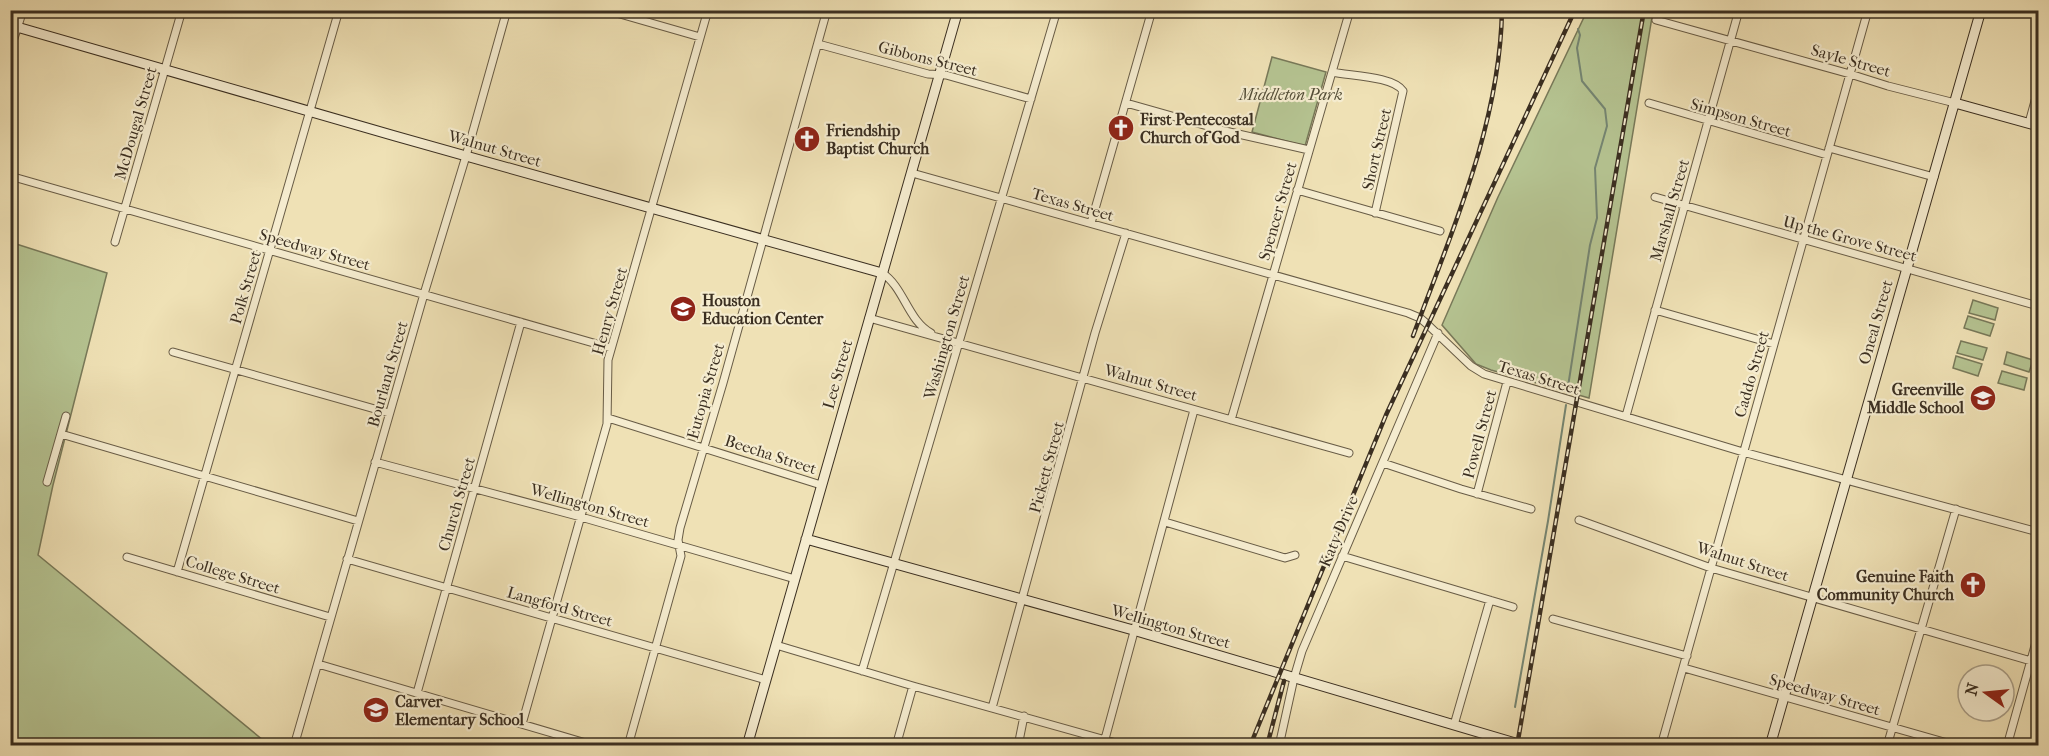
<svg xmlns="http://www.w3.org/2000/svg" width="2049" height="756" font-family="'IM FELL French Canon',serif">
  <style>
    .green { fill: #b5c391; stroke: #787959; stroke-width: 1.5 }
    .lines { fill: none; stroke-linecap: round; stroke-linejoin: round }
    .stream { stroke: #758572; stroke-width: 2 }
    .street-casing { stroke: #685c46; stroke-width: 9 }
    .secondary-casing { stroke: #3b2f21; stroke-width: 11 }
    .street { stroke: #f5eccf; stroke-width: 7 }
    .secondary { stroke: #f5eccf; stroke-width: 9 }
    .rail-casing { stroke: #3b2f21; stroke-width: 4.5 }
    .rail { stroke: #f5eccf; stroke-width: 2; stroke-dasharray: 7; stroke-linecap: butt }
    .labels { text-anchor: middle; stroke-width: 4.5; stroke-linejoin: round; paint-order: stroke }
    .street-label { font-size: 16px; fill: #3b2f21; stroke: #f5eccf }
    .park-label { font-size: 16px; font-style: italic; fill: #534d37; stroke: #f5eccf }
    .poi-label { font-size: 16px; font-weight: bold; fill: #3b2f21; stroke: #f5eccf; text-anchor: start }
  </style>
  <rect width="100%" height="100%" fill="#efe1b5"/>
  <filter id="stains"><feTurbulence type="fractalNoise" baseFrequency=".00333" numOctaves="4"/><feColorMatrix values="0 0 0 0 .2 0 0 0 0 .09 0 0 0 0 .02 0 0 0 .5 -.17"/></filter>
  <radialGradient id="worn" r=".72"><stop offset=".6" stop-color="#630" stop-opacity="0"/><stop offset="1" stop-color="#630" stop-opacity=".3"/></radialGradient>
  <path class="green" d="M1587,11H1653L1589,398L1491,370L1476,364L1442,325L1498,197Z
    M1272,57L1326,72L1305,146L1252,132Z
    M10,242L107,273L53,485L38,555L269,745H11Z
    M1973,300L1998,308L1995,320L1969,313Z
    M1968,316L1994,324L1990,336L1964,328Z
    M1961,341L1987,348L1983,360L1957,353Z
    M2007,352L2033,360L2029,372L2004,364Z
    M1956,356L1982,364L1978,376L1953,368Z
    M2002,371L2027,378L2024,390L1998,383Z"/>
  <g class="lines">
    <path class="stream" d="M1558,10V12
      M1287,16L1309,10
      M1567,393L1590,245L1597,218L1595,168L1607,126L1605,109L1582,81L1577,48L1580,35L1578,29
      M1515,707L1548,521L1566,405"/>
    <defs>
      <path id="street" d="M606,10L700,37
        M1656,20L1850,74L1888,86L1955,103
        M818,44L928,74L946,75L1031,99
        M10,51L23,10
        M1332,72C1349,76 1393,76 1403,91L1375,213
        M1126,103L1225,131L1309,150
        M1649,103L1827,155
        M2029,123L2038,90
        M1829,148L1934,177
        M912,173L1408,313L1420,318L1427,324L1471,366L1484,374L1743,452L2038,532
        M10,176L611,348
        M1297,190L1440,231
        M1655,197L2038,306
        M1091,223L1152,10
        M115,242L182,10
        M882,273C904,287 908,321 931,333
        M1655,310L1774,344
        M869,318L1349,453
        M173,352L389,413
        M1626,416L1739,10
        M608,418L821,485
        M1231,420L1350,10
        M61,434L358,521
        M375,462L581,517L795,579
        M1383,463L1461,489L1531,509
        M47,482L66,416
        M1477,494L1507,382
        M1579,520L1711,568L2038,663
        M1165,522L1285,558L1295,555
        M1342,556L1513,607
        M127,557L330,617
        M347,559L766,680
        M177,572L339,10
        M1553,619L1687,656
        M776,645L913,686L1127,746
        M318,664L596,746
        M1684,668L1958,746
        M862,671L1057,10
        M417,693L521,322
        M992,708L1095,333L1126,233
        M522,724L607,424L608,360L708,10
        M1454,725L1490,600
        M1105,739L1194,410
        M294,746L424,294L466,156L507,10
        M628,746L681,556L678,540L680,528L723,383L827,10
        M896,746L913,686
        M1018,746L1024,716
        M1279,746L1294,678L1302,651L1438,333
        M1661,746L1868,10
        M1887,746L1956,509
        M2007,746L2038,635"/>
      <path id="secondary" d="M10,25L395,136L882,273
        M1955,103L2038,126
        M806,539L1133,630L1525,746
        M747,746L958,10
        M1770,746L1981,10"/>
    </defs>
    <use href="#street" class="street-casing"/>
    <use href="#secondary" class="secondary-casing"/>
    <use href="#street" class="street"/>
    <use href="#secondary" class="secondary"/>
    <defs>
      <path id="rail" d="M1413,336C1452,231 1500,124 1502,10
        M1250,746L1386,415L1575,10
        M1267,746L1284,681
        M1517,746L1644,10"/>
    </defs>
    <use href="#rail" class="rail-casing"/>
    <use href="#rail" class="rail"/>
  </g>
  <defs>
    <symbol id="church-disc" viewBox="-11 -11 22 22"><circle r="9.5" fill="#8f2418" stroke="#f5eccf"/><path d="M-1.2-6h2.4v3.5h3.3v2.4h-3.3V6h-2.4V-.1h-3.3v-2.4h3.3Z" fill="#fff"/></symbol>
    <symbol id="school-disc" viewBox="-11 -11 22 22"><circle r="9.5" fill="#8f2418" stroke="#f5eccf"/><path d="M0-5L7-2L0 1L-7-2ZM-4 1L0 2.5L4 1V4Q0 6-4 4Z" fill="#fff"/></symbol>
  </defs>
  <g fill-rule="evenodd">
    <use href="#church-disc" x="1106" y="113" width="30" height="30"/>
    <use href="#church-disc" x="792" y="124" width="30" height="30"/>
    <use href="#school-disc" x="668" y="294" width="30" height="30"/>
    <use href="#school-disc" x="1968" y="383" width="30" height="30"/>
    <use href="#church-disc" x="1958" y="570" width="30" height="30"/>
    <use href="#school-disc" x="361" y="695" width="30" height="30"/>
  </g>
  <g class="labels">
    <g class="street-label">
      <text transform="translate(928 58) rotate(14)" y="6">Gibbons Street</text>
      <text transform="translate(1851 60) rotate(16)" y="6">Sayle Street</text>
      <text transform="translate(1741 117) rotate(16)" y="6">Simpson Street</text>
      <text transform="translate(135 123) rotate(-74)" y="6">McDougal Street</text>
      <text transform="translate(495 148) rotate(16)" y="6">Walnut Street</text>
      <text transform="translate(1376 149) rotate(-77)" y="6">Short Street</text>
      <text transform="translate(1073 204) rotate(16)" y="6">Texas Street</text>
      <text transform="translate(1669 210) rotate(-74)" y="6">Marshall Street</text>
      <text transform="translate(1277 211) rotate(-74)" y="6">Spencer Street</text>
      <text transform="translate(1850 238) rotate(15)" y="6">Up the Grove Street</text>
      <text transform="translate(315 249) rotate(16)" y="6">Speedway Street</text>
      <text transform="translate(245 287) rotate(-74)" y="6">Polk Street</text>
      <text transform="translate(609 311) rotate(-74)" y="6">Henry Street</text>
      <text transform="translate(1875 322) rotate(-74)" y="6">Oneal Street</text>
      <text transform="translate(946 337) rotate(-74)" y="6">Washington Street</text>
      <text transform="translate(387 374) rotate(-74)" y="6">Bourland Street</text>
      <text transform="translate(837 374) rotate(-74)" y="6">Lee Street</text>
      <text transform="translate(1751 374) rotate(-74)" y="6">Caddo Street</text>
      <text transform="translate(1539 377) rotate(17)" y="6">Texas Street</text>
      <text transform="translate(1151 382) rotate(16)" y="6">Walnut Street</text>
      <text transform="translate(705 391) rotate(-74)" y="6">Eutopia Street</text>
      <text transform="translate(1479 434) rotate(-75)" y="6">Powell Street</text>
      <text transform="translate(771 454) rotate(18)" y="6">Beecha Street</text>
      <text transform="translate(1046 467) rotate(-75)" y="6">Pickett Street</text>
      <text transform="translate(456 504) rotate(-74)" y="6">Church Street</text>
      <text transform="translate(590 505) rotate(16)" y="6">Wellington Street</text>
      <text transform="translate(1338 531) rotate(-67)" y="6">Katy Drive</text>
      <text transform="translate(1743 561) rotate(18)" y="6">Walnut Street</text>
      <text transform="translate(233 574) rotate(17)" y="6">College Street</text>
      <text transform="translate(560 606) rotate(16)" y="6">Langford Street</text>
      <text transform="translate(1171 626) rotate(16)" y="6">Wellington Street</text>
      <text transform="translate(1825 694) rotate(16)" y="6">Speedway Street</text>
    </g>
    <g class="park-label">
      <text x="1291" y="100">Middleton Park</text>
    </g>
    <g class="poi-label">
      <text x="1140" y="125">First Pentecostal<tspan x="1140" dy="18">Church of God</tspan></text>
      <text x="826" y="136">Friendship<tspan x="826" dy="18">Baptist Church</tspan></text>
      <text x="702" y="306">Houston<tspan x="702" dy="18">Education Center</tspan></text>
      <text x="1964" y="395" text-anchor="end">Greenville<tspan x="1964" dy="18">Middle School</tspan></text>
      <text x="1954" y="582" text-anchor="end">Genuine Faith<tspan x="1954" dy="18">Community Church</tspan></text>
      <text x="395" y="707">Carver<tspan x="395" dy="18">Elementary School</tspan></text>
    </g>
  </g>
  <rect width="2049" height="756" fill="none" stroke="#efe1b5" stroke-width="36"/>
  <rect x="12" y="12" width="2025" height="732" fill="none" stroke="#3b2f21" stroke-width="3"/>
  <rect x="18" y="18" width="2013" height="720" fill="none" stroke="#3b2f21" stroke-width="1.5"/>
  <g transform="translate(1986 693) rotate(285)"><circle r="28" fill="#f5eccf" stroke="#aba089" stroke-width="1.5"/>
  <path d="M0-4.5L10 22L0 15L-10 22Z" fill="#8f2418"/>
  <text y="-9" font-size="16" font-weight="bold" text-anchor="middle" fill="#3b2f21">N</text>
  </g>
  <rect width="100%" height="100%" filter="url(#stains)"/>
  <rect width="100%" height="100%" fill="url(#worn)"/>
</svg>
